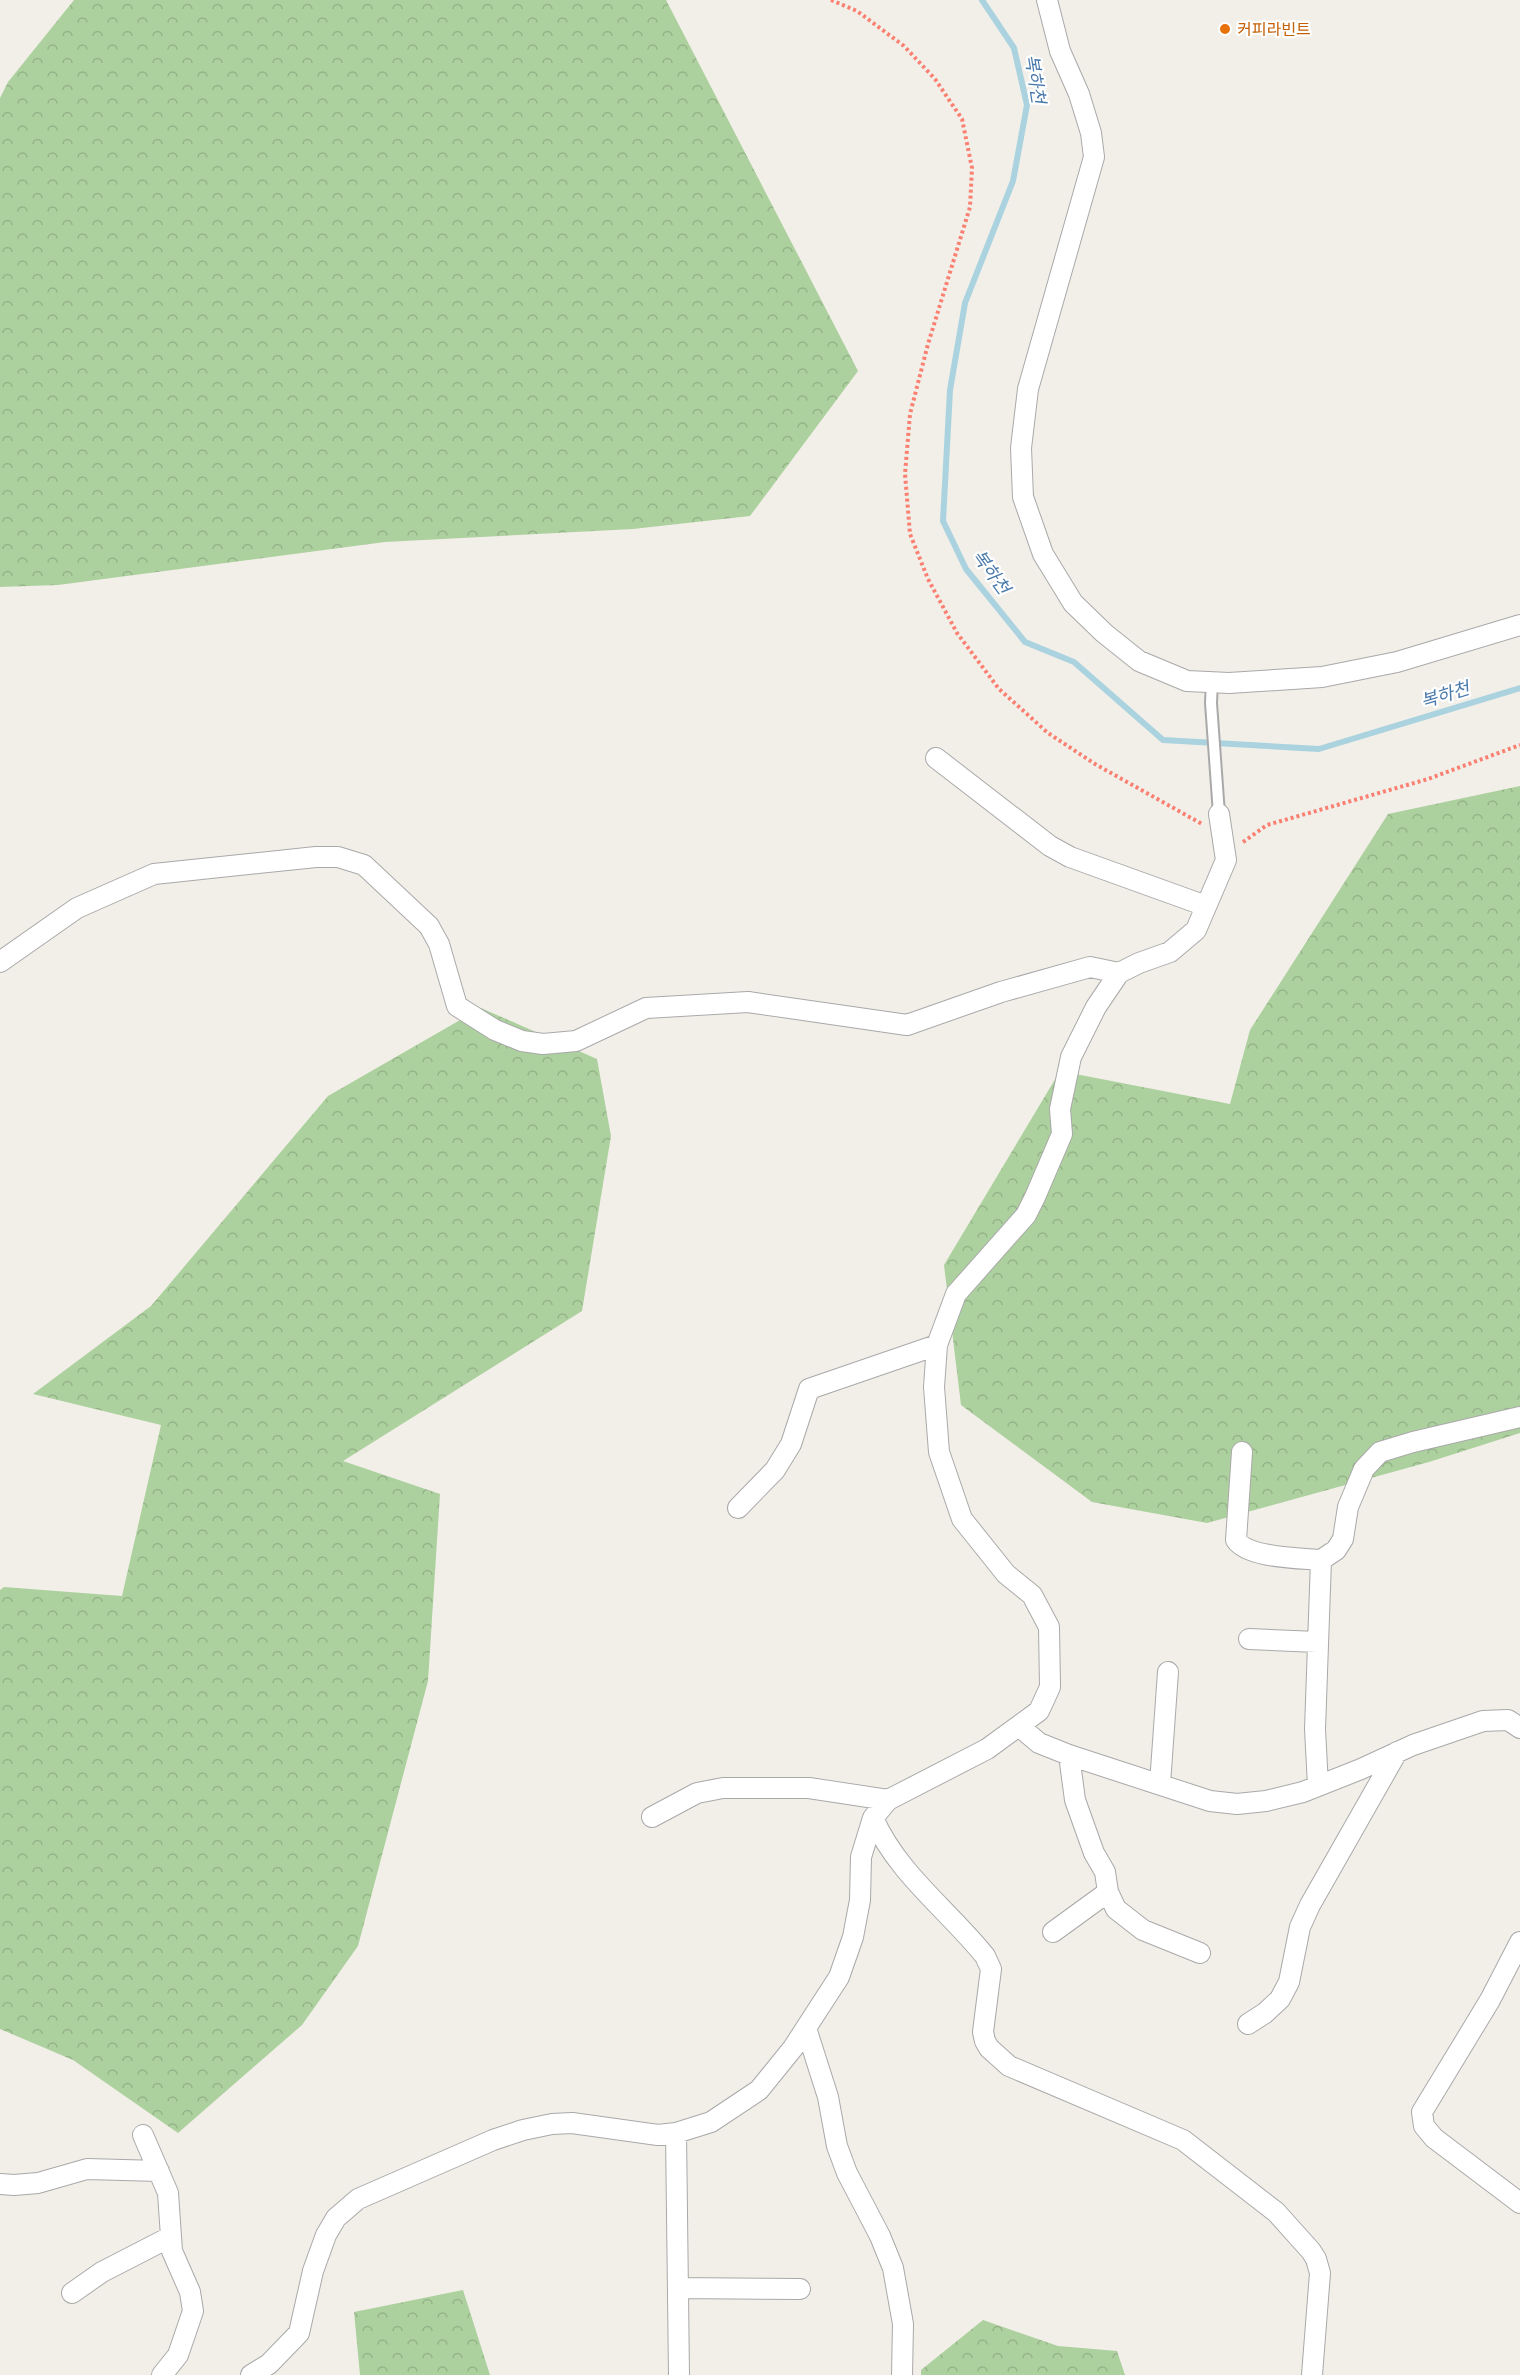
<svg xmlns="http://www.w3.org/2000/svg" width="1520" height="2375" font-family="'Golos Text','Noto Sans KR',sans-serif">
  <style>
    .forest { fill: url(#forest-crowns) }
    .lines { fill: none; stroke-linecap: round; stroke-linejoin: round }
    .stream { stroke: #aad3df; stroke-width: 6 }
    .service-casing { stroke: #a9a9a9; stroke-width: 14 }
    .minor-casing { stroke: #a9a9a9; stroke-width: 22 }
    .path { stroke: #fa8072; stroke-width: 4; stroke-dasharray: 3 3; stroke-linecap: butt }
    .service { stroke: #fff; stroke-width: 10 }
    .minor { stroke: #fff; stroke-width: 20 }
    .food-dot { fill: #e8710a; stroke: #fff; stroke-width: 2 }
    .labels { text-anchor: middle; stroke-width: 4.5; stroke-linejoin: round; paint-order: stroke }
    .food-label { font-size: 16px; fill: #c56008; stroke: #fff; text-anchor: start }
    .water-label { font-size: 18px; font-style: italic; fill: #4a7aab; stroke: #fff }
  </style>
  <defs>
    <pattern id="forest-crowns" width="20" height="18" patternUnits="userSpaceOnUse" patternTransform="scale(1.5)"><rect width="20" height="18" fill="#add19e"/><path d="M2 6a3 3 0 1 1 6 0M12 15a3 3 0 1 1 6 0" fill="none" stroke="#95b388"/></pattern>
  </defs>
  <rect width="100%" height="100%" fill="#f2efe9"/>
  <path class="forest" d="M74,0H666L858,371L750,516L633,529L385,542L58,585L0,587V98L8,82Z
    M1520,786V1433L1429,1462L1207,1523L1092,1502L961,1405L944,1265L1060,1071L1230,1104L1250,1030L1388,814Z
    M481,1008L597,1059L611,1136L582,1311L343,1461L440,1494L428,1681L358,1946L302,2025L178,2133L73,2060L0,2029V1590L4,1587L122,1596L161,1425L33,1394L151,1306L328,1096Z
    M463,2290L490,2375H360L354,2312Z
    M983,2320L1058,2346L1117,2351L1125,2375H921V2370Z"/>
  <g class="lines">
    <path class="stream" d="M982,0L1014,48L1027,105L1013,181L965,303L950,390L943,521L966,569L1025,642L1074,662L1163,740L1319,749L1520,688"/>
    <defs>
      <path id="service" d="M1212,682L1211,703L1219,814"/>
      <path id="minor" d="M1047,0L1060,51L1079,94L1091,133L1094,157L1028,389L1021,448L1023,497L1043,554L1073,603L1104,633L1139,661L1187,681L1229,683L1322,677L1397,662L1520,625
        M936,758L1050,846L1070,857L1206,906
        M0,962L77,908L154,874L316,857H338L364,865L429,926L439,944L457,1006L495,1030L522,1041L543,1044L576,1041L646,1008L748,1002L907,1025L1001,992L1090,967L1119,973
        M1242,1452L1236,1540C1248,1558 1299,1558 1321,1560L1336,1550L1343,1539L1348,1507L1364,1469L1380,1452L1413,1442L1520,1417
        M738,1508L775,1470L791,1444L809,1389L937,1345
        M1249,1639L1317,1642
        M1020,1727L1039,1743L1069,1755L1210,1801L1237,1804L1266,1801L1303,1792L1361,1769L1413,1745L1483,1721L1508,1720L1520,1728
        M1069,1755L1075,1800L1094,1853L1105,1872L1108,1892L1116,1909L1143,1930L1200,1953
        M1160,1784L1168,1672
        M1318,1786L1315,1729L1321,1560
        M652,1817L697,1793L723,1788H809L888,1800
        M873,1818C898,1874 947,1909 985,1956L991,1969L983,2032L985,2041L989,2048L1009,2066L1183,2140L1276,2212L1311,2251L1316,2259L1320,2273L1312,2375
        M1053,1932L1108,1892
        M1520,1942L1490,2000L1422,2112L1424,2126L1434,2138L1520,2203
        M1248,2024L1265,2013L1280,1999L1289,1982L1300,1927L1310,1905L1397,1752
        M806,2028L828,2097L837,2146L847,2173L880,2236L893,2268L903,2324L902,2375
        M676,2133L679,2375
        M143,2135L168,2193L172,2251L190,2292L193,2311L178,2355L162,2375
        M0,2184L14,2185L38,2183L87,2169L159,2171
        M678,2288L800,2289
        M72,2293L102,2272L170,2237
        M251,2375L269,2364L299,2333L313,2271L326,2235L336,2218L358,2199L493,2140L523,2130L552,2124L572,2123L658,2135L676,2133L711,2122L759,2090L793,2048L839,1977L853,1937L860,1900L861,1857L873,1818L888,1800L987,1749L1039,1711L1050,1687L1049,1627L1032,1595L1006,1574L962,1519L939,1452L934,1387L937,1345L956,1294L1026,1215L1035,1197L1062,1134L1060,1109L1071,1057L1096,1007L1119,973L1139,963L1170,952L1196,930L1226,860L1219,814"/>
    </defs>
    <use href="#service" class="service-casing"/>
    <use href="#minor" class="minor-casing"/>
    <path class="path" d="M831,0L857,11L904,46L935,79L962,119L972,168L970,207L928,344L910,414L905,474L910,534L928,579L957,633L999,689L1048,733L1095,764L1202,824
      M1243,842L1267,825L1428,779L1520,745"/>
    <use href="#service" class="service"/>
    <use href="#minor" class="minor"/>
  </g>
  <circle class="food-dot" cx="1225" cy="29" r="6"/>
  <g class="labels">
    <g class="food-label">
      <text x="1237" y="35">커피라빈트</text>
    </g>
    <g class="water-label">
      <text transform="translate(1035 79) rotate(81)" y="6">복하천</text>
      <text transform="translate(991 572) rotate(54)" y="6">복하천</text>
      <text transform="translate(1445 695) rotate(-17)" y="6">복하천</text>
    </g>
  </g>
</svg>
